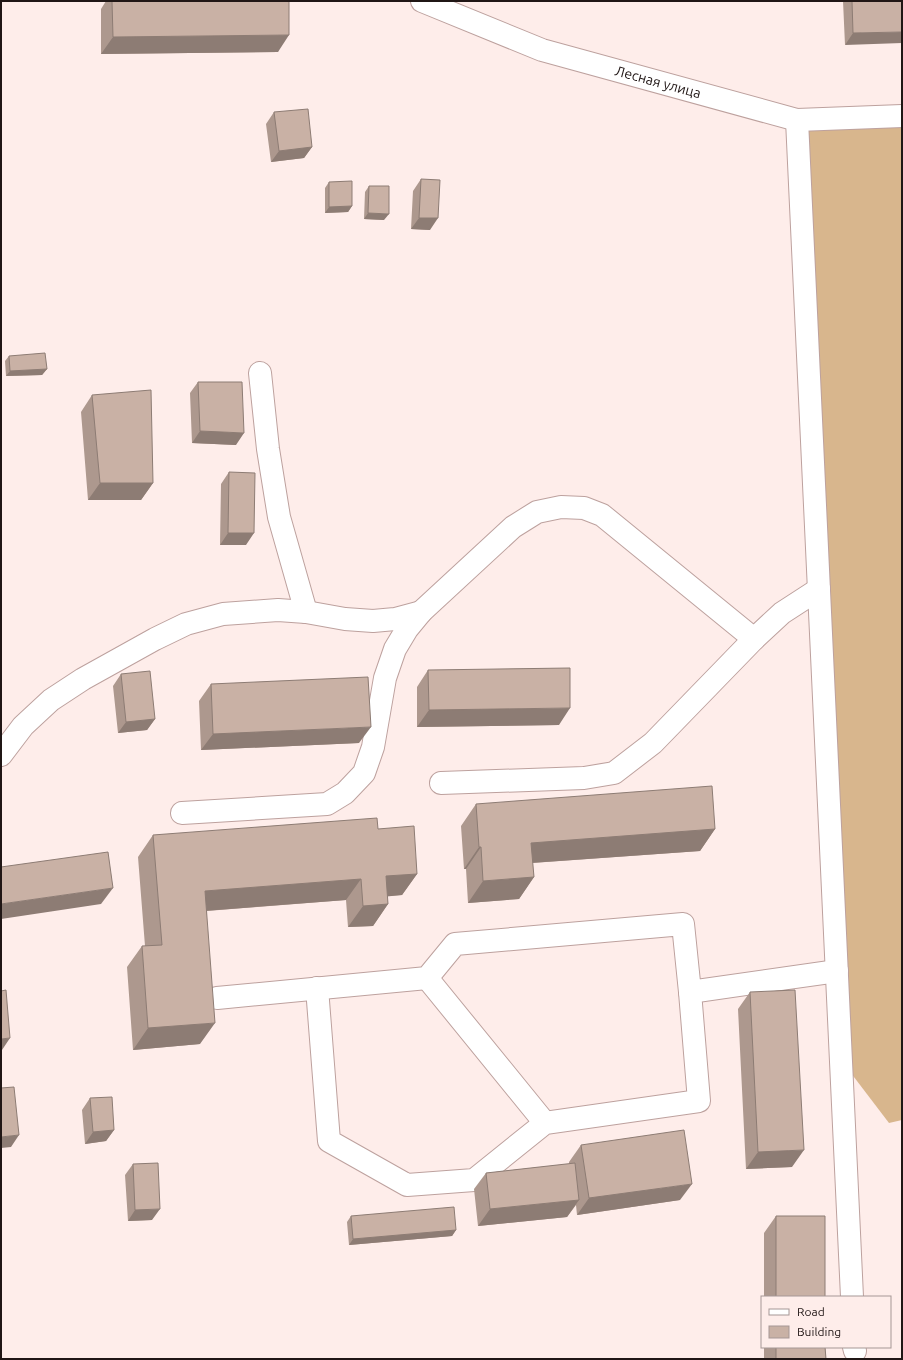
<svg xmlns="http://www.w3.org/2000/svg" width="903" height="1360" font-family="Ubuntu,sans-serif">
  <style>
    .forest { fill: #d8b68d }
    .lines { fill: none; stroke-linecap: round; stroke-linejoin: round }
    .minor-casing { stroke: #bda19e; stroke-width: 24 }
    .minor { stroke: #fff; stroke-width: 22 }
    .wall { fill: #ad988e }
    .shaded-wall { fill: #8d7c74 }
    .building { fill: #c9b1a5; stroke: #8d7c74 }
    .labels { text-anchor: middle; stroke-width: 4; stroke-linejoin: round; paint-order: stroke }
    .street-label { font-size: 14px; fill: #201615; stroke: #feedea }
  </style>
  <rect width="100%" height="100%" fill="#feedea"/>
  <path class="forest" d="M902,116V1120L889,1123L841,1060L797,120Z"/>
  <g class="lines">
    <defs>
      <g id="minor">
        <path id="s1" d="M422,1L542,50L797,120L902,116"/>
        <path d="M797,120L852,1297"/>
        <path d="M260,373L268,449L279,517L306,612"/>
        <path d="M1,755L23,726L51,700L83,679L155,639L186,624L223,614L278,610L306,612L345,619L373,621L395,619L421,612"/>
        <path d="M441,783L584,778L614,773L653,743L754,639L782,613L819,589"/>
        <path d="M182,813L327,804L345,793L364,773L373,747L385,678L395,649L407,629L421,612L513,527L537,512L561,507L584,508L602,515L754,639"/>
        <path d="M427,978L545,1123"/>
        <path d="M317,988L329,1141L407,1185L474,1180L545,1123L699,1101L690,992"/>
        <path d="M217,998L427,978L455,944L683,924L690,992L837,971"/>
        <path d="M854,1347L855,1351"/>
      </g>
    </defs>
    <use href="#minor" class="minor-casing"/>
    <use href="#minor" class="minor"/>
  </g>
  <path class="wall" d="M106,1H289L278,52L101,54V9Z
    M843,1H902L845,45Z
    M274,112L312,147L304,158L271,162L266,124Z
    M421,179L430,230L411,229L413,191Z
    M329,182L352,206L348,212L325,213V188Z
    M369,186L384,220L364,219L365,192Z
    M9,356L47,369L42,375L6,376L5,361Z
    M198,382L236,445L192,443L190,393Z
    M92,395L153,483L141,500H88L81,412Z
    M229,472L246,545H220L221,484Z
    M428,670L559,725L417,727V687Z
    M121,674L155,719L147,730L118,733L113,686Z
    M211,684L359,743L201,750L199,701Z
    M476,804L715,829L700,851L532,863L534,877L519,899L468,903L466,869H464L461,826Z
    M378,829L417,874L402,895L387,896L388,904L373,926L348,927L346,900L207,911L200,1044L133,1050L127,967L142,946H145L138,857L153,835Z
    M750,992L792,1167L746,1169L738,1009Z
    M90,1098L114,1130L106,1141L85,1144L82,1110Z
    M581,1145L680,1200L577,1215L576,1205L567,1217L478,1226L474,1189L486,1173L569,1164V1162Z
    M133,1164L152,1220L128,1221L125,1175Z
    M351,1216L456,1230L452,1236L349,1245L347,1222Z
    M776,1216L825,1297H764V1233Z
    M764,1347H825L826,1359H764Z"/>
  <path class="shaded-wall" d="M902,32V43L845,45L853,33Z
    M289,35L278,52L101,54L113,37Z
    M312,147L304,158L271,162L279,151Z
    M352,206L348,212L325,213L329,207Z
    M368,213L389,214L384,220L364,219Z
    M419,218H438L430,230L411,229Z
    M47,369L42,375L6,376L10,371Z
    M200,431L244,433L236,445L192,443Z
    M100,483H153L141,500H88Z
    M228,533H254L246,545H220Z
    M570,708L559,725L417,727L429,710Z
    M155,719L147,730L118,733L126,722Z
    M371,727L359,743L201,750L213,734Z
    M715,829L700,851L516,864L531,843Z
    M479,847H481L466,869H464Z
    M417,874L402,895L371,898L386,876Z
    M534,877L519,899L468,903L483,881Z
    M361,879L346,900L190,912L205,891Z
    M113,888L101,904L1,919V904Z
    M388,904L373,926L348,927L363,906Z
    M215,1023L200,1044L133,1050L148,1028Z
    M10,1038L2,1050H1V1039Z
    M114,1130L106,1141L85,1144L93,1132Z
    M19,1135L11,1147L1,1148V1137Z
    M804,1150L792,1167L746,1169L758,1152Z
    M692,1184L680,1200L577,1215L589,1198Z
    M579,1200L567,1217L478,1226L490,1209Z
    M160,1209L152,1220L128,1221L135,1210Z
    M456,1230L452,1236L349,1245L353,1239Z"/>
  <path class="building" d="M112,1H289V35L113,37Z
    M852,1H902V32L853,33Z
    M308,109L312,147L279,151L274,112Z
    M421,179L440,180L438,218H419Z
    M352,181V206L329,207V182Z
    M369,186H389V214L368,213Z
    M45,353L47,369L10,371L9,356Z
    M198,382H242L244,433L200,431Z
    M151,390L153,483H100L92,395Z
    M229,472L255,473L254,533H228Z
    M570,668V708L429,710L428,670Z
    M150,671L155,719L126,722L121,674Z
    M368,677L371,727L213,734L211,684Z
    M712,786L715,829L531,843L534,877L483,881L481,847H479L476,804Z
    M377,818L378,829L414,826L417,874L386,876L388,904L363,906L361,879L205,891L215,1023L148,1028L142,946L162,945L153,835Z
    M108,852L113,888L1,904V867Z
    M6,990L10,1038L1,1039V991Z
    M795,990L804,1150L758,1152L750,992Z
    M14,1087L19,1135L1,1137V1088Z
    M112,1097L114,1130L93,1132L90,1098Z
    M684,1130L692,1184L589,1198L581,1145Z
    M158,1163L160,1209L135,1210L133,1164Z
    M575,1163L579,1200L490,1209L486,1173Z
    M454,1207L456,1230L353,1239L351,1216Z
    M776,1216H825V1297H776Z
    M776,1347H825L826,1359H776Z"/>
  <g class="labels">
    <g class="street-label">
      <text dy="5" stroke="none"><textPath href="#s1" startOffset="250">Лесная улица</textPath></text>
    </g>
  </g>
  <rect width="903" height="1360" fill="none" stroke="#201615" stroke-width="4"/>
  <rect x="761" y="1296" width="130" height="52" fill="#feedea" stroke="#a59795"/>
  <rect x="769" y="1309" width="20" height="6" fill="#ffffff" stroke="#a59795"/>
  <text x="797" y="1316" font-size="12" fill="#201615">Road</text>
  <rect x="769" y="1326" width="20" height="12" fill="#c9b1a5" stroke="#a59795"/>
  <text x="797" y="1336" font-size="12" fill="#201615">Building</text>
</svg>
